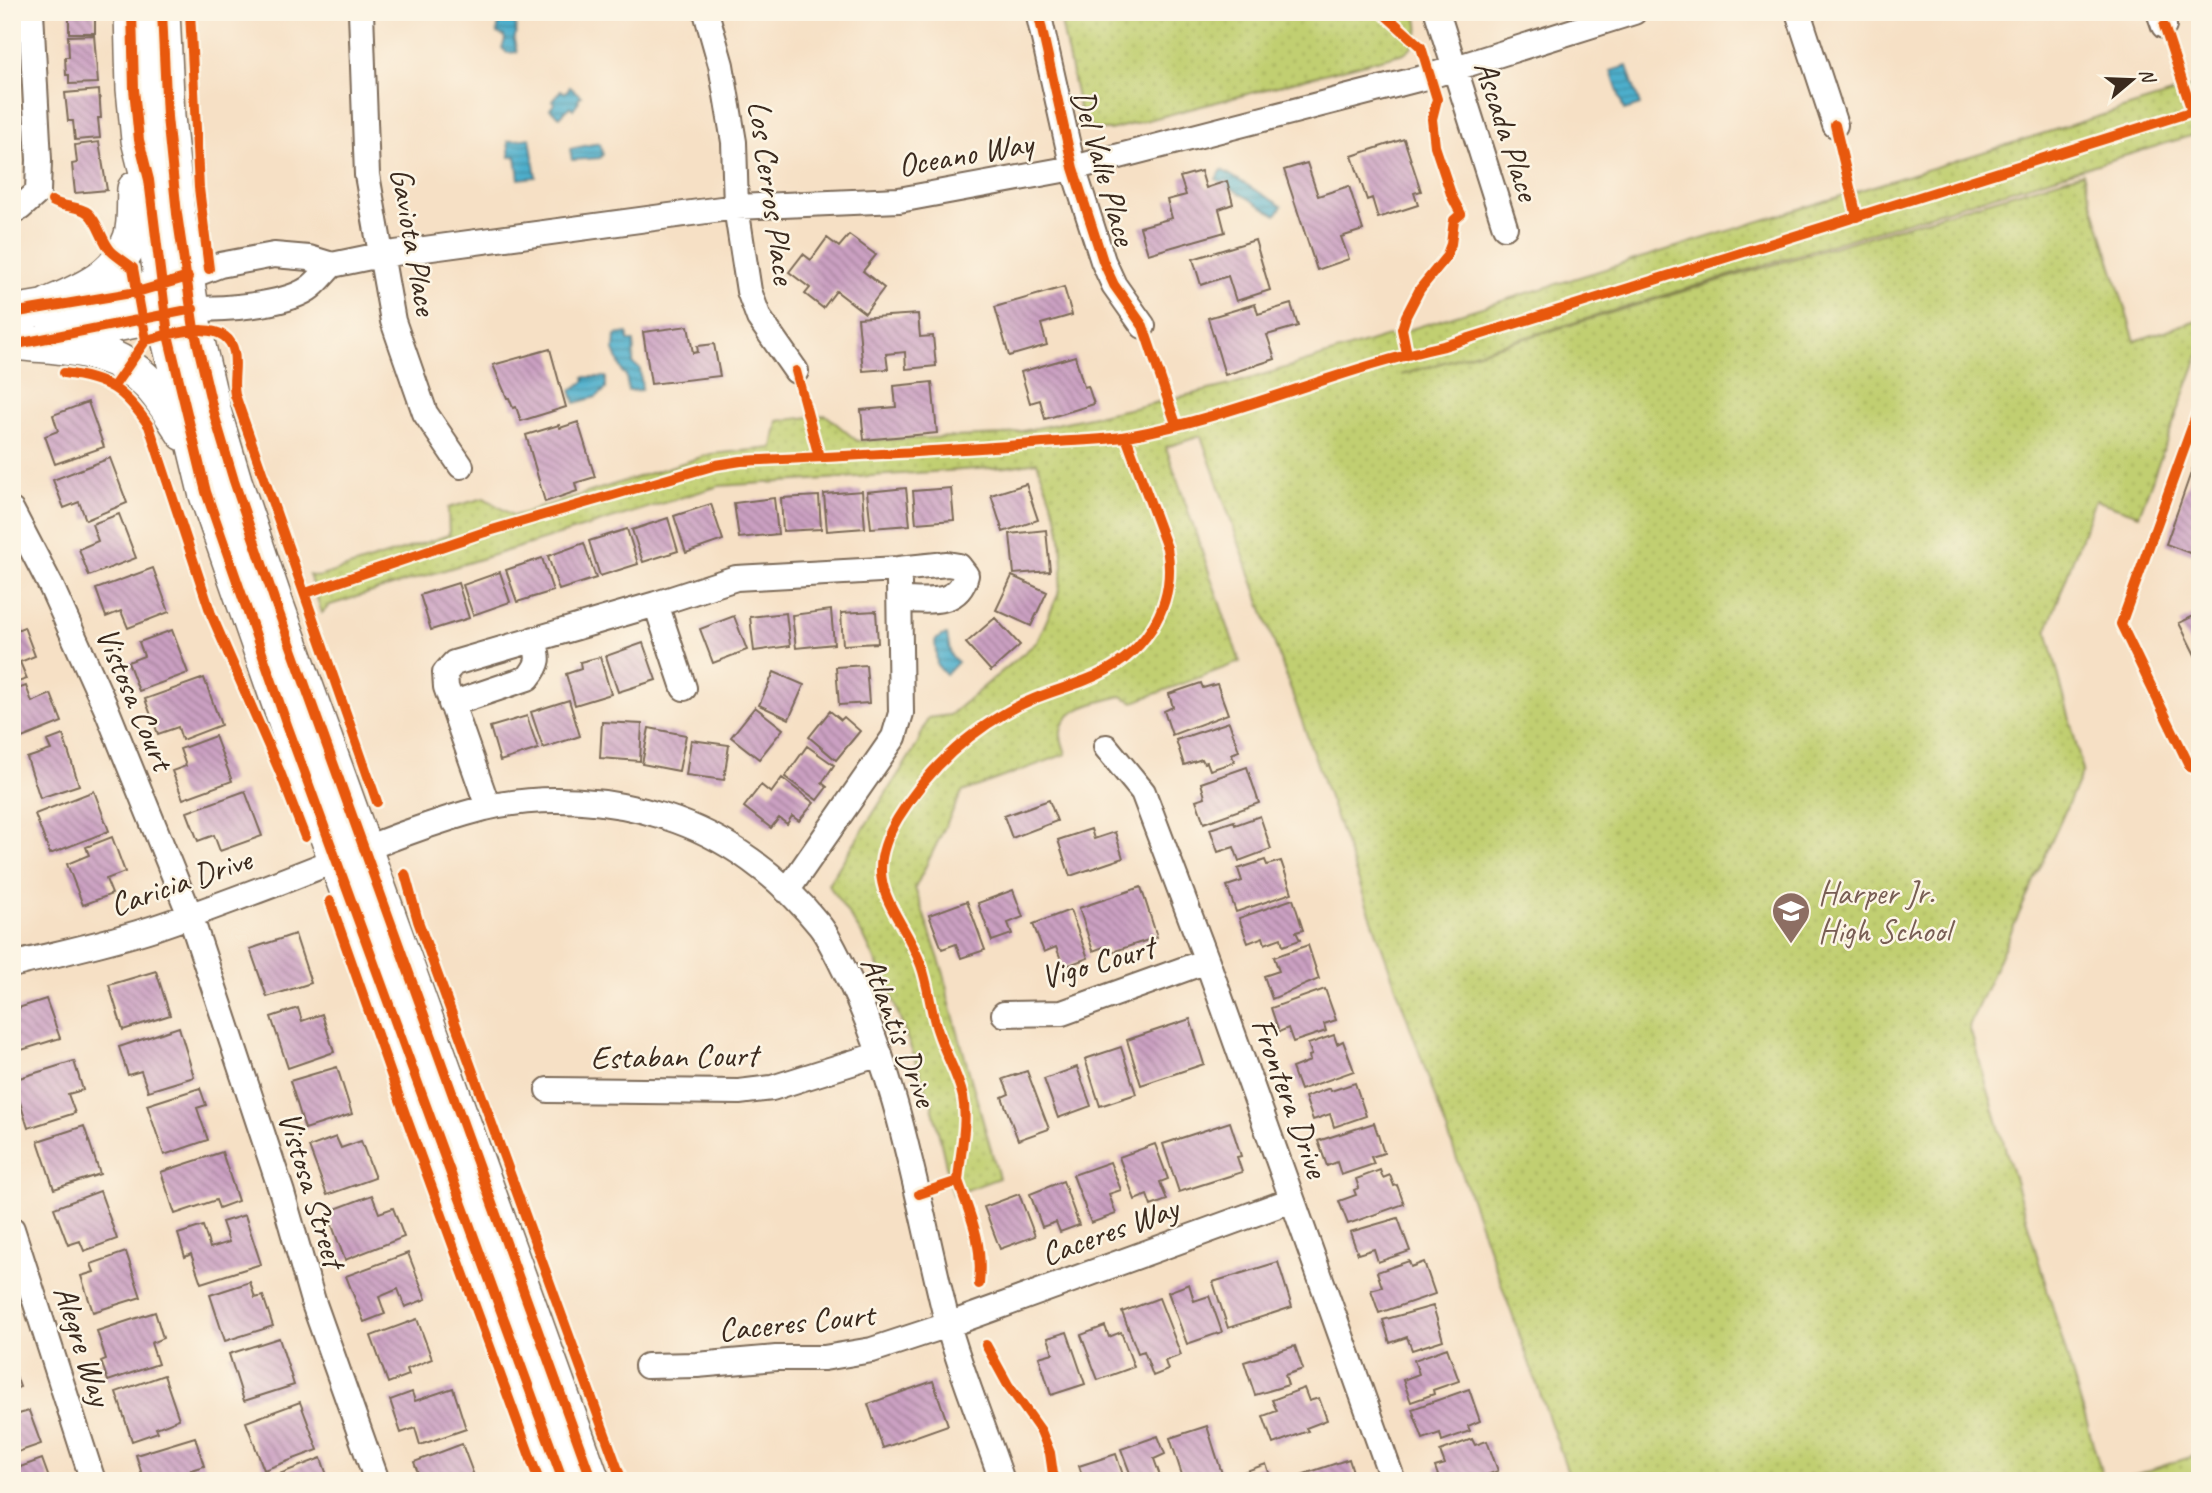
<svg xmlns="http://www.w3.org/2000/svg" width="2212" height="1493" font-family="Caveat,sans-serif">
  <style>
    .grass { fill: url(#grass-dots); stroke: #7e7c48; stroke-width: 2 }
    .water { fill: url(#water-rules); stroke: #446c75; stroke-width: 2 }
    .building { fill: url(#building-back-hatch) }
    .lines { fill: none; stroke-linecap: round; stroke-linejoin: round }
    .minor-casing { stroke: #7c6a58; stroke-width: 28 }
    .secondary-casing { stroke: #7c6a58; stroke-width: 38 }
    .minor { stroke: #fff; stroke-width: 24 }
    .secondary { stroke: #fff; stroke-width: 35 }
    .cycleway-casing { stroke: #fcf5e5; stroke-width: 15 }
    .cycleway { stroke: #e8590c; stroke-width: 10 }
    .labels { text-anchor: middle; stroke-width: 5; stroke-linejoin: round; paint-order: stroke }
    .street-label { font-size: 33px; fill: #3b2a1e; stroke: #fcf5e5 }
    .education-label { font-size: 33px; fill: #785e54; stroke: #fcf5e5; text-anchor: start }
  </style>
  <defs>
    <pattern id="grass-dots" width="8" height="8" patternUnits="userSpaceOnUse" patternTransform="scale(1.75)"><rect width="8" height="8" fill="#c1cf71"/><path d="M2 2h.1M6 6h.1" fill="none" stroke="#a7b261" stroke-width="1.8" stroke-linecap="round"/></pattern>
    <pattern id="water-rules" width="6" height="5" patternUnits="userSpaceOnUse" patternTransform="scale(1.75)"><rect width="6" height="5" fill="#4dafcc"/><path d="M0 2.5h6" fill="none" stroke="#418fa5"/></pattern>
    <pattern id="building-back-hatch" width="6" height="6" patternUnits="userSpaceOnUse" patternTransform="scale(1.75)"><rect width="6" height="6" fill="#cba0c2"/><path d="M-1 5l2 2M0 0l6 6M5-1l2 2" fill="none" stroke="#a6839d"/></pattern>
  </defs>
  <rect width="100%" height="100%" fill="#fcf5e5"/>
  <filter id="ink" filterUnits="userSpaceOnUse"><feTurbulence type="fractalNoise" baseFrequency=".0143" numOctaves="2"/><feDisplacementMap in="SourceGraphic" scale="14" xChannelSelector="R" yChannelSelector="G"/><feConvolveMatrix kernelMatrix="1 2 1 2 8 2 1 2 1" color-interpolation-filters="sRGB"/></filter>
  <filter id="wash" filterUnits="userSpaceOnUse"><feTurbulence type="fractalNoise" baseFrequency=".00686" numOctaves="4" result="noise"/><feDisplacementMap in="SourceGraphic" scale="28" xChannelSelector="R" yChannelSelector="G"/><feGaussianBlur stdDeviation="1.57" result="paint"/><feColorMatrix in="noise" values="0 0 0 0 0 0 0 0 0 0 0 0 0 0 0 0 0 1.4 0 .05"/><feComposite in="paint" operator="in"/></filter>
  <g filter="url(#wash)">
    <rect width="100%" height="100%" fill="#f6e0c5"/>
    <path class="grass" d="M1063,12H1415C1421,29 1420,43 1404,53L1110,130H1098L1084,124L1080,113L1061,22Z
      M2200,85V133L1401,375L2083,173L2135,341L2200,319V352L2139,515L2095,500L2047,630L2083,771L1969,1026L2104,1481H1571L1201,436L1166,447L1240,662L1134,702L1121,696C1102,702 1063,706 1061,732C1060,738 1064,748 1066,754L962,792L915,888L945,977L948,997L999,1178L953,1195L932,1105L890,992L865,939L828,884L917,745L928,718L950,715L1037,642L1058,595L1063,566L1061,539L1058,520L1037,462L1007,467L719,486L330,605L322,613L309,575L318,577L449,535L448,508L484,498L514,516L711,454L773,448L778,421L826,415L857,441L1003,435L1138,407L1230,385Z
      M2200,1454V1481H2115Z"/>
    <path class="water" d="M503,15L515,19L516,33L514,40L517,52L507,53L502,48L505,40L504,36L497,33L500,17Z
      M1627,66L1640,105L1624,110L1611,71Z
      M570,87L581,96L578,99L579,101L573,109L570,106L560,117L550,109L555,103L552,101L561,90L565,93Z
      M530,138L536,177L519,179L516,156L510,157L508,141Z
      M599,143L603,154L600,158L572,160L570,149Z
      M1222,170L1282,206L1276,215L1216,179Z
      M628,333V341H634L633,364L640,368L642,390L628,391L626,375L623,373L614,350L615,335Z
      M584,377H606V389L596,397L575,403L571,390L585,381Z
      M947,635L951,656L958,662L946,675L937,665L935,641L941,636Z"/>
    <g id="blocks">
      <path class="building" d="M69,12H95V33H69Z
        M94,35L98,83L69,84V75H66L65,57H69L68,36Z
        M99,90L101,118H98L100,138L75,140L73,121H68L65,93Z
        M1404,139L1421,191L1414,193L1418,205L1378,218L1372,198L1367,200L1352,156Z
        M99,142L107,190L75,193L72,164L77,163L75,145Z
        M1307,163L1318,196L1349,186L1363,230L1341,237L1349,259L1317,270L1284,170Z
        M1201,171L1206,188L1227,181L1233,204L1219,209L1225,232L1148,254L1140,227L1172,218L1167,200L1186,195L1180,177Z
        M849,235L876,255L863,271L884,288L865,313L836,291L823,308L805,294L810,288L789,272L803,254L811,260L827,238L839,247Z
        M1255,240L1270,290L1236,301L1228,276L1201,285L1193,259Z
        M1064,287L1072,315L1041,324L1047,345L1009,356L995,307Z
        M1255,304L1258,314L1291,304L1298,326L1267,335L1275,359L1225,375L1208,318Z
        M918,314L920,337L933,336L936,366L906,369L905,352L886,354L888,369L863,371L858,318Z
        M688,326L693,353L698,352L697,346L714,344L720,376L651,384L643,332Z
        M550,349L566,407L521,421L516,407L513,408L509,398H507L493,365Z
        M1075,356L1084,387L1088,386L1094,404L1045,419L1040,400L1030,403L1021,372Z
        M932,382L937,433L864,440L861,410L896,407L894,386Z
        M88,402L104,447L55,464L45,436L58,431L53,415Z
        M578,422L595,477L575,483L577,491L545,502L526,435L559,425L560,428Z
        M2199,450L2200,451V557L2166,544Z
        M110,458L127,503L86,520L79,502L64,508L53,480Z
        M1026,484L1038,520L1003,532L991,495Z
        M906,488L910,525L871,528L867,492Z
        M951,488L954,520L916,523L913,491Z
        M862,491L865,528L827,531L824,494Z
        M819,496L821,529L783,531L781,498Z
        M774,498L778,534L739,538L734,503Z
        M711,504L723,540L686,553L674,516Z
        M119,514L136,558L89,576L79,549L98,541L92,524Z
        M668,518L678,551L643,562L632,530Z
        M627,529L638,564L600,576L589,541Z
        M1046,530L1050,571L1014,574L1010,534Z
        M584,543L596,578L559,590L548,556Z
        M542,558L553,591L517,602L506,570Z
        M153,568L169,612L128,628L121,611L106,617L96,589Z
        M500,572L510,602L473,615L463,585Z
        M1012,576L1047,592L1031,626L996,610Z
        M458,583L469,618L431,630L420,595Z
        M831,610L834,644L796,648L792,615Z
        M876,611L878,643L843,645L841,613Z
        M786,613L790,646L754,651L750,617Z
        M2200,613V665L2179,623Z
        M734,616L747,650L713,663L700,629Z
        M995,618L1020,645L991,671L966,643Z
        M24,627L35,656L20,662L27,679L12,684V632Z
        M172,630L188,673L139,691L128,662L144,656L139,642Z
        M643,643L656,680L618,692L606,656Z
        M600,657L611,694L575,705L566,674L581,669L580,662Z
        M866,665L869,703L839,705L836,667Z
        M774,672L804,685L789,719L759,705Z
        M204,678L221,725L182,740L178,727L158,734L145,699Z
        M1201,683L1203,688L1217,684L1228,714L1172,735L1164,711L1173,707L1169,694Z
        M26,686L32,702L51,694L62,722L17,740L12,728V691Z
        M569,700L580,736L543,748L531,712Z
        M755,707L783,729L759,759L731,737Z
        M830,711L841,720L844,717L860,731L836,760L809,737Z
        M527,716L538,749L500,761L490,727Z
        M602,722L642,724L640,761L600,758Z
        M1229,722L1239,751L1231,754L1235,762L1210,770L1207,762L1204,763L1202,759L1184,765L1176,740Z
        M649,728L686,735L679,771L642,764Z
        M63,735L79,785L40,798L27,758L51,750L47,741Z
        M215,736L232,781L183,799L172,771L186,766L180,749Z
        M691,740L729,745L724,780L686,775Z
        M807,746L834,765L822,783L827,787L817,800L785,777Z
        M1247,767L1259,803L1204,823L1196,800L1205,797L1201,783Z
        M782,778L814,803L799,821L792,816L787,824L779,818L771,828L744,807L761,785L771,793Z
        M94,791L109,831L50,854L35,814Z
        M245,791L262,836L220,851L214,835L198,841L187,812Z
        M1049,800L1057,821L1012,838L1004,816Z
        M1260,816L1271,849L1239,861L1234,847L1218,852L1210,829L1234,821L1235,825Z
        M1091,829L1094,839L1115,832L1123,858L1070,876L1058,840Z
        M112,837L125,872L106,879L112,894L83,905L67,864L89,855L86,847Z
        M1265,860L1267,865L1281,861L1292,893L1236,912L1227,886L1242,881L1238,869Z
        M1141,887L1157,937L1109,953L1106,946L1093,951L1079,908Z
        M1013,890L1023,917L1008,923L1012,934L992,941L978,903Z
        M1293,899L1303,930L1296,932L1300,940L1283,946L1281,938L1265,944L1263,937L1248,943L1239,918Z
        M967,901L985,950L961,958L956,944L942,949L929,915Z
        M1070,910L1088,958L1064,967L1056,947L1044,952L1033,924Z
        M295,934L311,983L267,997L250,949Z
        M1308,945L1319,979L1272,999L1264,976L1279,971L1274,957Z
        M156,971L170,1015L123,1030L109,985Z
        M1325,989L1336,1020L1324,1024L1326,1031L1293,1042L1288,1028L1279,1032L1271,1008Z
        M46,999L60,1038L12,1053V1010Z
        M298,1008L302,1021L322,1014L334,1052L288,1068L271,1017Z
        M1190,1019L1204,1064L1141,1085L1127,1040Z
        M179,1027L194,1077L148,1091L141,1071L128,1075L119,1047Z
        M1334,1035L1337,1044L1343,1041L1354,1071L1300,1090L1292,1068L1310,1061L1309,1056L1312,1055L1308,1044Z
        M1121,1047L1136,1094L1100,1106L1085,1059Z
        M74,1061L83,1090L68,1094L75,1113L28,1128L13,1080Z
        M337,1067L352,1114L305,1129L290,1081Z
        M1077,1067L1091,1106L1058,1118L1044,1079Z
        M1027,1071L1049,1129L1018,1140L1002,1097L1009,1094L1003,1079Z
        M1355,1083L1366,1116L1334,1127L1330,1114L1313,1120L1305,1097L1330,1088L1331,1091Z
        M200,1088L206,1105L197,1108L208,1140L164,1155L147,1105Z
        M1230,1122L1241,1156L1237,1157L1242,1172L1179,1192L1163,1144Z
        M1374,1123L1384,1153L1371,1157L1374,1164L1341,1175L1337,1162L1327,1166L1318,1141Z
        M84,1126L100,1174L54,1189L38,1141Z
        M336,1137L341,1148L361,1141L375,1178L327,1195L309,1147Z
        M1155,1144L1168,1179L1160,1182L1167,1200L1151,1206L1147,1195L1135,1200L1119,1157Z
        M222,1152L238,1201L219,1208L216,1200L175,1214L161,1172Z
        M1110,1162L1121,1190L1109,1194L1116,1214L1091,1223L1073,1175Z
        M1380,1170L1383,1178L1390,1175L1394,1186L1397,1185L1404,1204L1348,1224L1339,1201L1356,1195L1354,1190L1359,1188L1356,1179Z
        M1063,1181L1079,1225L1060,1232L1056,1222L1042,1227L1030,1194Z
        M100,1191L117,1239L84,1251L80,1241L68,1245L54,1208Z
        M1019,1194L1035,1236L1000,1249L984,1207Z
        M372,1195L379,1213L393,1208L404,1237L345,1260L327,1212Z
        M245,1215L261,1264L201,1283L191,1254L185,1257L178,1234L203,1226L210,1248L229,1242L222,1222Z
        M1398,1218L1410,1251L1378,1262L1374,1249L1358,1254L1350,1232Z
        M126,1252L141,1297L93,1312L81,1276L94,1272L91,1264Z
        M408,1253L426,1299L405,1307L398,1289L379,1297L385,1314L364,1322L346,1276Z
        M1409,1261L1411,1267L1424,1262L1435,1294L1379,1313L1371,1290L1382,1287L1377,1272Z
        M1278,1262L1292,1307L1228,1328L1213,1282Z
        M250,1282L255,1298L263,1296L273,1326L225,1341L210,1295Z
        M1189,1284L1194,1301L1209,1296L1222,1332L1187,1344L1168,1292Z
        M1159,1298L1181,1355L1165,1361L1168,1370L1153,1376L1144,1351L1138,1353L1122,1312Z
        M1433,1306L1443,1340L1412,1350L1407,1337L1390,1343L1383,1320Z
        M155,1312L163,1338L151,1343L158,1364L108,1381L101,1361L106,1359L97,1331Z
        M417,1319L432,1359L407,1369L409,1375L388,1383L371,1336Z
        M1105,1326L1109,1337L1121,1332L1134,1367L1098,1380L1081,1335Z
        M1067,1332L1085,1384L1051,1395L1039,1357L1053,1353L1048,1338Z
        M279,1338L294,1385L244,1401L229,1354Z
        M1295,1346L1303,1369L1285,1375L1288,1385L1255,1395L1244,1362Z
        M1447,1348L1459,1381L1433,1390L1434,1394L1411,1402L1403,1380L1419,1374L1414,1360Z
        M12,1365L20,1387L12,1390Z
        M164,1375L179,1419L156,1428L158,1432L132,1441L116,1392Z
        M933,1381L948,1425L883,1448L868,1404Z
        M453,1388L466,1429L420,1445L415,1428L401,1433L390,1400L412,1392L415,1401Z
        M1304,1388L1309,1401L1319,1398L1327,1420L1306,1428L1308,1431L1273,1444L1263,1416L1277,1411L1272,1400Z
        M1469,1389L1480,1421L1468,1426L1470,1431L1442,1441L1440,1433L1423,1439L1412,1409Z
        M300,1402L318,1450L264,1470L246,1422Z
        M29,1411L41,1444L12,1454V1416Z
        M1207,1426L1224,1480L1199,1481L1198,1477L1184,1481L1170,1438Z
        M1158,1436L1165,1454L1154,1459L1162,1481H1133L1121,1449Z
        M195,1437L204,1466L191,1470L195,1481H144L136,1455Z
        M1472,1439L1475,1445L1487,1441L1498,1471L1470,1481H1440L1435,1467L1445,1464L1440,1451Z
        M462,1444L476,1481H421L414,1462Z
        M1116,1454L1125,1481H1084L1079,1466Z
        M321,1458L329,1481H276L274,1476Z
        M42,1459L50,1481H12V1470Z
        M1349,1459L1356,1481H1286V1480Z
        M1266,1464L1272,1481H1234L1232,1476Z"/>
    </g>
  </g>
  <g filter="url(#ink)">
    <use href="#blocks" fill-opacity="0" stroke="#7c6a58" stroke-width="2"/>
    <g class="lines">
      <defs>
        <path id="minor" d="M361,12L367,175L393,321L425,413L461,466
          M706,12L721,65L734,142L736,207L749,291L759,318L796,371
          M1038,12L1073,168L1103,261L1114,285L1143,326
          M1437,12L1505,227
          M1798,12L1835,125
          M2159,12L2164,26
          M12,211L20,208L38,192L39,160L31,12
          M188,277L220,265L274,255L309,258L332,265L380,255L736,207L899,200L1073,168L1430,76L1634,12
          M193,309C223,309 282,306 308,289C317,283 324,273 332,265
          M12,511L51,586L106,708L190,915L282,1193L313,1301L377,1481
          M656,604L684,688
          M451,704L528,678C541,662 539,658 534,639
          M1106,747L1143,792L1207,961L1393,1481
          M488,807L446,687L445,673L454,663L656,604L736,578L898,569L947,564L959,566L966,575C958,607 927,600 900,600
          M787,891L894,737L901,713L899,583
          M12,965C59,953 108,943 154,928C187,917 219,905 251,893C328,865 405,829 485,808C544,794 609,799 666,817C726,836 780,876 820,926C831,940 839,960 848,977C901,1085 918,1206 947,1321C961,1374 985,1429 1002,1481
          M1004,1014L1062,1013L1207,961
          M548,1090L739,1092L772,1088L880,1054
          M12,1229L93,1481
          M647,1366L697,1365L776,1358H824L872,1350L948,1325L1292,1200"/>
        <path id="secondary" d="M132,12L134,89L139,140L149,180L168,335L206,492L287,725L563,1481
          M162,12L167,117L177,214L194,329L214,414L234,481L274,599L592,1481
          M49,305C83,290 118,277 131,238C136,224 134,204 135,189
          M12,313L137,292L184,279
          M53,336L187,310
          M24,343C72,348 114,347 149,384C163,398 173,417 184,433"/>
      </defs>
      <use href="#minor" class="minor-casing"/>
      <use href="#secondary" class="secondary-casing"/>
      <use href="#minor" class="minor"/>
      <use href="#secondary" class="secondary"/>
      <defs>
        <path id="cycleway" d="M132,12L134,89L139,140L149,180L168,335L206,492L287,725L563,1481
          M162,12L167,117L177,214L194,329L214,414L234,481L274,599L592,1481
          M190,12L199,188L209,269
          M1038,12L1073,168L1103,261L1114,285L1143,326L1176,424
          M1382,12L1421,47L1437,99L1432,119L1435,146L1452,197L1461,214L1454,220L1451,244L1446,257L1420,289L1406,316L1402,329L1407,354
          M2164,26L2192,111
          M1835,125L1857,217
          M52,201C63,208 78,205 88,213C99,223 101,240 111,251C117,257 126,262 133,268L146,340
          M12,313L137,292L188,277
          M12,345L193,309
          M796,371L819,457
          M64,373C108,379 124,389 149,426L211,614L280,772L305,837
          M114,386L146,340C169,335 227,315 234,352C237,366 232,381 235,395L377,802
          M2200,405L2121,624L2190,767L2200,770
          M306,593L482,533L716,465L741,461C841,456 943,452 1043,443C1071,440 1100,441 1128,436C1235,417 1338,369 1444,346L2200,109
          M405,874L418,921L622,1481
          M330,901L405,1114L539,1481
          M958,1181C972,1220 983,1242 979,1284
          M919,1194L958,1181C960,1154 968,1123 963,1097C958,1074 945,1054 938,1032C930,1010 929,987 921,965C900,908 857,886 898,818C925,774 963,737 1007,712C1034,696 1058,691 1086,680C1142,659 1178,608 1167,548L1126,437
          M986,1345L1008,1385L1041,1431L1050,1453L1054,1481"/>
      </defs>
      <use href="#cycleway" class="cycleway-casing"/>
      <use href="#cycleway" class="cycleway"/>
    </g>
  </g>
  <defs>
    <symbol id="school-pin" viewBox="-11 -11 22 30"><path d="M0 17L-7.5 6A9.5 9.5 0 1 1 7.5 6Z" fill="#8d6e63" stroke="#fcf5e5"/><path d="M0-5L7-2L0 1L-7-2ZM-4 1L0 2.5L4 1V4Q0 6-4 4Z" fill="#fff"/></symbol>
  </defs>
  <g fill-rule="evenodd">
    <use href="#school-pin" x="1769" y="889" width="44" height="60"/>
  </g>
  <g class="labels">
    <g class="street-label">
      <text transform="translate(1508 130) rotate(72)" y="12">Ascada Place</text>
      <text transform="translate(965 153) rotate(-10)" y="12">Oceano Way</text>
      <text transform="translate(1105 167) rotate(74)" y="12">Del Valle Place</text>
      <text transform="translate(773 192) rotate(82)" y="12">Los Cerros Place</text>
      <text transform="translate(415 241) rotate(80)" y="12">Gaviota Place</text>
      <text transform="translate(136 698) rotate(67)" y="12">Vistosa Court</text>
      <text transform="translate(180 881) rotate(-19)" y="12">Caricia Drive</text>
      <text transform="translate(1097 961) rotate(-16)" y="12">Vigo Court</text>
      <text transform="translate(900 1031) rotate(69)" y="12">Atlantis Drive</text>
      <text transform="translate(674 1055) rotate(-1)" y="12">Estaban Court</text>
      <text transform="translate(1291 1097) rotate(70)" y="12">Frontera Drive</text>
      <text transform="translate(313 1189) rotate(73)" y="12">Vistosa Street</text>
      <text transform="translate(1109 1230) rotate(-20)" y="12">Caceres Way</text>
      <text transform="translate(796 1321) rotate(-6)" y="12">Caceres Court</text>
      <text transform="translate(84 1345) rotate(72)" y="12">Alegre Way</text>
    </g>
    <g class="education-label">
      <text x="1818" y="904">Harper Jr.<tspan x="1818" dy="38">High School</tspan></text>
    </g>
  </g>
  <rect width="2212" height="1493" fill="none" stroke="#fcf5e5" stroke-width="42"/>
  <g transform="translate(2132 80) rotate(71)" stroke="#fcf5e5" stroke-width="5" paint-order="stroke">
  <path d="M0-5L12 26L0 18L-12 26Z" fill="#3b2a1e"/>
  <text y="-10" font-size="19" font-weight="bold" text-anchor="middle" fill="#3b2a1e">N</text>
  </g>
</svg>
